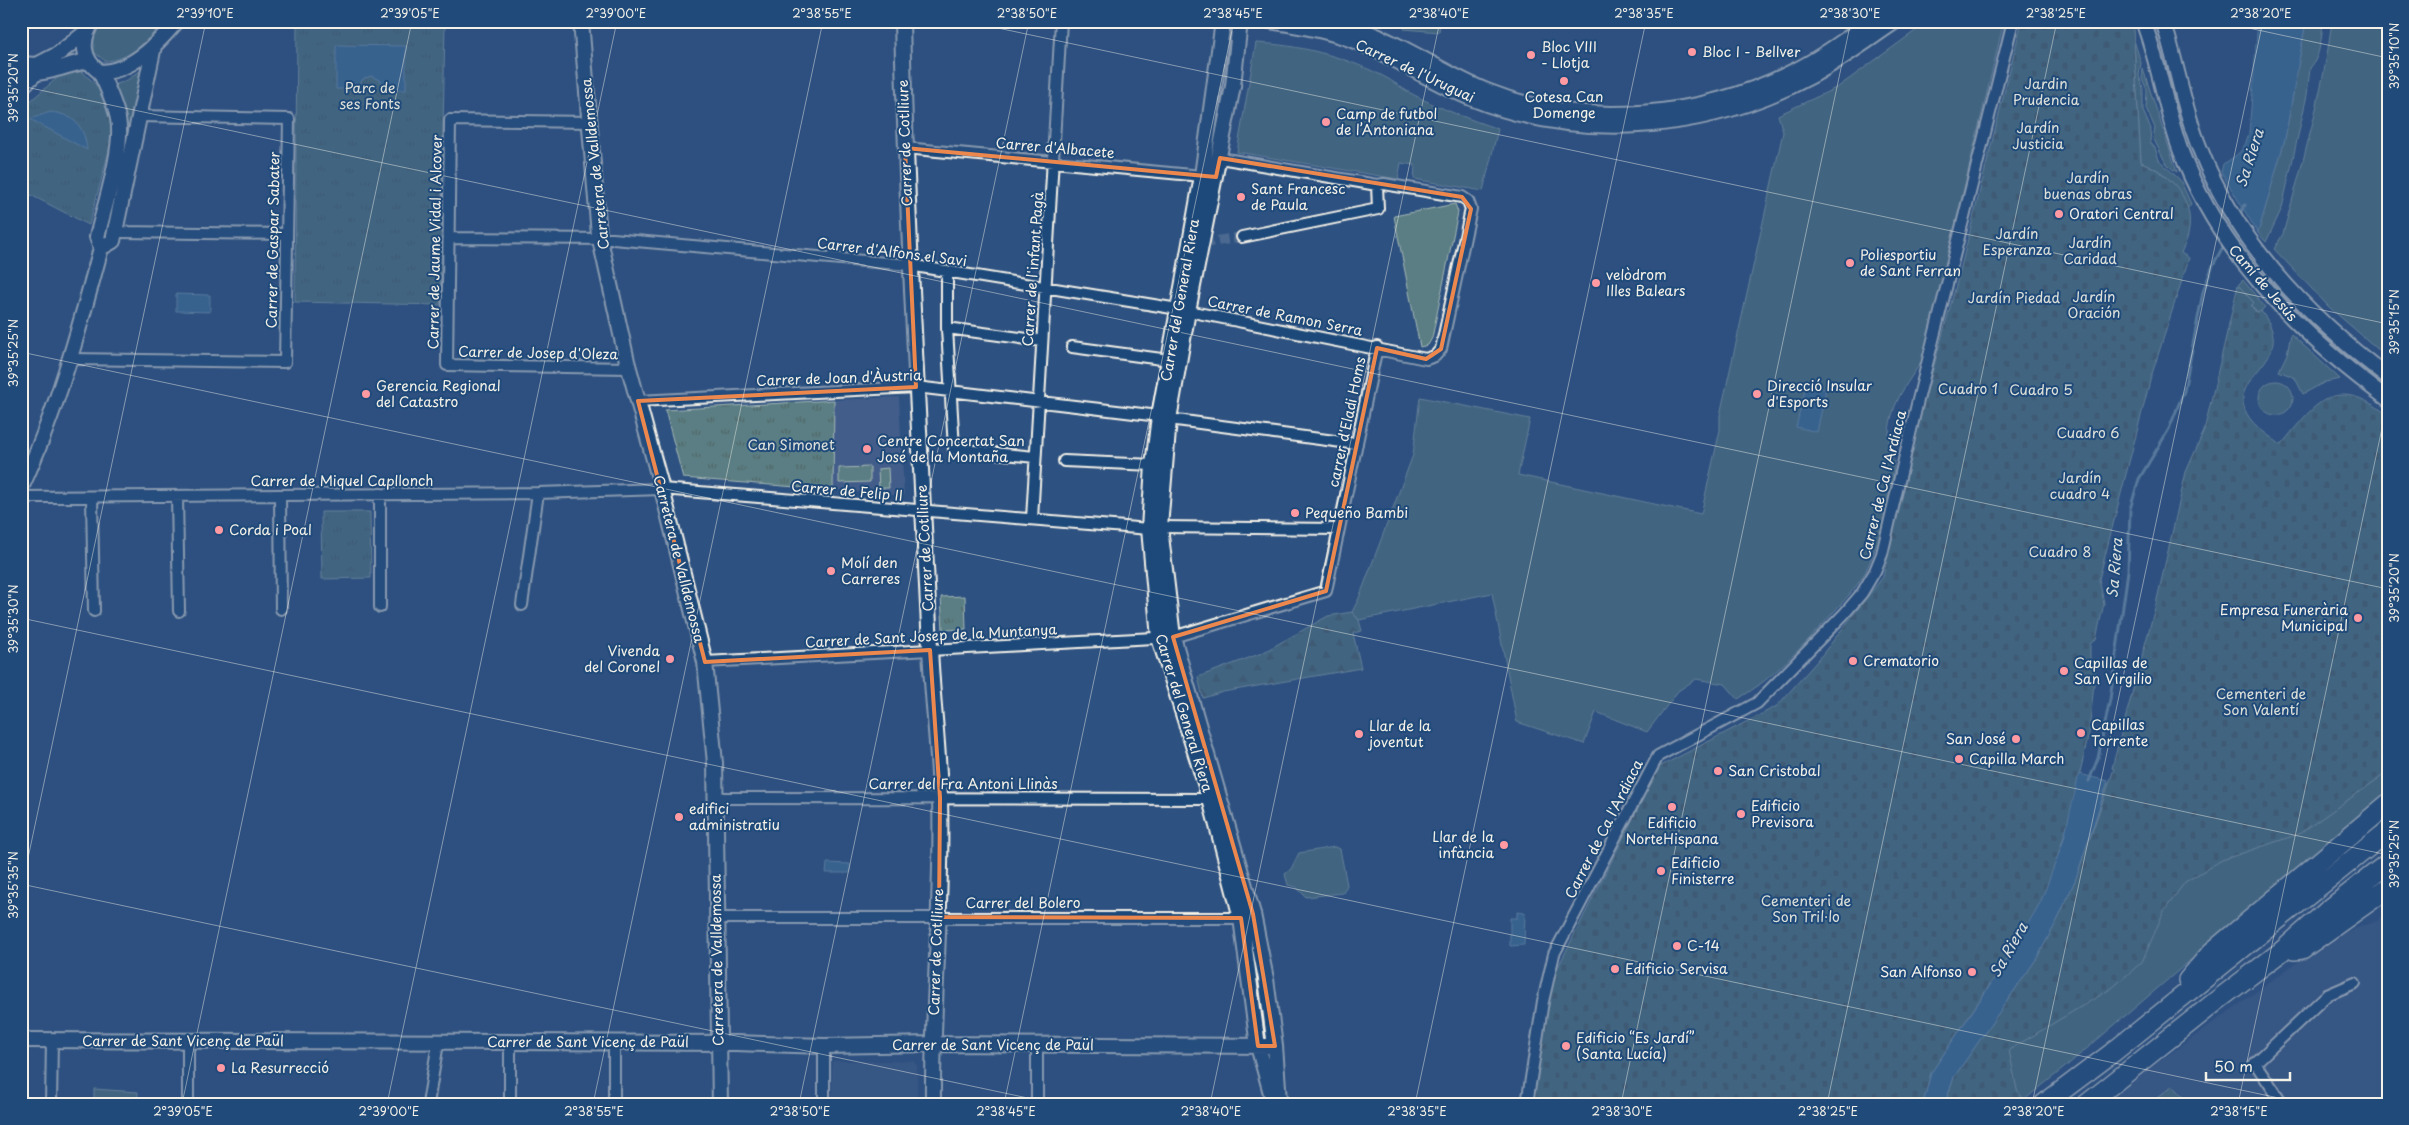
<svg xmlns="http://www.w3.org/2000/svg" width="2409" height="1125" font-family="'Playpen Sans',sans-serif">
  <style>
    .built { fill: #425d8a }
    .green { fill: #5a7e83; stroke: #a7b8b6 }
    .forest { fill: url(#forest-firs); stroke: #a7b8b6 }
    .cemetery { fill: url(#cemetery-stones); stroke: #a7b8b6 }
    .park { fill: url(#park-tufts); stroke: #a7b8b6 }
    .water { fill: #4479a1; stroke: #8aa9bd }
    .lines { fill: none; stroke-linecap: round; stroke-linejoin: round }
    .stream { stroke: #8aa9bd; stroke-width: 3 }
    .street-tunnel { stroke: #4b6990; stroke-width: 10; stroke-dasharray: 10 5; stroke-linecap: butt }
    .street-casing { stroke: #f4f1e8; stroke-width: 14 }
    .secondary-casing { stroke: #f4f1e8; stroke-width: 18 }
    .highway-casing { stroke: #f4f1e8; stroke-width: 22 }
    .street { stroke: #1f4a7a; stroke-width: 10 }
    .secondary { stroke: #1f4a7a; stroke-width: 14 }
    .highway { stroke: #1f4a7a; stroke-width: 19 }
    .marked { fill: none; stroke: #ec874e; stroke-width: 4; stroke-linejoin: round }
    .ticks { fill: none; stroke: #f4f1e8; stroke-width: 1; stroke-opacity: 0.45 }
    .poi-dot { fill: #ff9aa2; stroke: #1f4a7a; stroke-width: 2 }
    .labels { text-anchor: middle; stroke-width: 4; stroke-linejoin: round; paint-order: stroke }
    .poi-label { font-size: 14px; fill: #f4f1e8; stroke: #1f4a7a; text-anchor: start }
    .street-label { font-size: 14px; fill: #f4f1e8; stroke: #1f4a7a }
    .park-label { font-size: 14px; fill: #dde0d9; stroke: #1f4a7a }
    .water-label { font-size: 15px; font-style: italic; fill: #dadfdd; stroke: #1f4a7a }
    .neatline { fill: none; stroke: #f4f1e8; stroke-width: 2 }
    .ticks-label { font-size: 12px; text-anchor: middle; fill: #f4f1e8 }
  </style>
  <defs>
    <pattern id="forest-firs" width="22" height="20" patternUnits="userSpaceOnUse" patternTransform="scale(1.25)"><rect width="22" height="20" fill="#5a7e83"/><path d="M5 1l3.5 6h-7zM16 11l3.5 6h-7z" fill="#526668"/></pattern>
    <pattern id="cemetery-stones" width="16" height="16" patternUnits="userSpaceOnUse" patternTransform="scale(1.25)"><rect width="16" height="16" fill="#5a7e83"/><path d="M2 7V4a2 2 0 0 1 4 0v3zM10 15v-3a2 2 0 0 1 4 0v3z" fill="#526668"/></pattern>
    <pattern id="park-tufts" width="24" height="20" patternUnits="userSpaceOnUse" patternTransform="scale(1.25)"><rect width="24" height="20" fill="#5a7e83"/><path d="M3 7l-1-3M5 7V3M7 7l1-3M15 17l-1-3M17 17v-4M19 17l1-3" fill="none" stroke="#526668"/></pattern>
  </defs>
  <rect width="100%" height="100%" fill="#2d5180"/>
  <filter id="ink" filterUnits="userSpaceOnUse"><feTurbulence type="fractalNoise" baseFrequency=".02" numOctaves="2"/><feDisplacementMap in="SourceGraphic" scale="10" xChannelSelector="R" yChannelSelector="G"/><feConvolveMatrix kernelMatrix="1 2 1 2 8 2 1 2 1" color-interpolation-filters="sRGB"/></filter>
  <g filter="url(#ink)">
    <path class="built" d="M899,397L904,496L833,490L834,400Z
      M2388,911V1104H2106L2138,1077L2303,958L2339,934L2377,921Z
      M832,1061H913L917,1066V1104H832Z"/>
    <path class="green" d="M105,21H165C146,40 132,60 105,61L94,52V34Z
      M1404,21H1440L1439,32L1404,29Z
      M1929,21H2004L1923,360C1906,384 1888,408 1889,439C1889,448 1895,459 1894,468C1890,498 1881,537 1869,564C1861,584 1845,599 1831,615C1802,647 1775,677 1738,699L1725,684L1696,679L1678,691L1647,732L1596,712L1584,744L1517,722L1492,593L1359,620L1352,612L1359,598L1413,455L1420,397L1530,419L1518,475L1701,514L1720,430V415L1783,132L1778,115L1838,87Z
      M2306,21H2323C2322,35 2320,58 2310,68L2307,95L2282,208L2266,242L2258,233L2285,139Z
      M2332,21H2388V358L2330,308L2274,249L2283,234C2302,164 2323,94 2332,21Z
      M2134,40L2141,63L2139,76L2143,88V111L2151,129L2150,142L2155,148L2159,160L2180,180L2191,204L2187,209C2179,185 2165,171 2141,162Z
      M1256,43C1300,45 1342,56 1381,75C1392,80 1402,89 1414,95C1441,109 1469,119 1498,129L1483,191L1414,179L1415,165L1401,163L1398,179L1237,152Z
      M2143,69L2177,172C2163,165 2161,151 2153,138L2155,128L2146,108L2147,90L2142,78Z
      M140,71L131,127L129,129L122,104L114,85L126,81Z
      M1455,204L1458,212L1432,338L1428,345L1420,347L1394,216Z
      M2243,280L2265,307L2258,314L2251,306L2254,303L2238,285Z
      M2291,334L2340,379L2325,382L2303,394L2295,378L2279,371L2287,354Z
      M2259 398a17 17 0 1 1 34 0a17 17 0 1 1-34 0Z
      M870,467V482L839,483V468Z
      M888,468L889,488H879L878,469Z
      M2388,772V792L2064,1068L2019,1104H1945L1993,1021L2027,973L2087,846L2107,784L2358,792Z
      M1335,847L1340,849L1347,885L1343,893L1306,897L1296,887L1288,885L1285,874L1291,869L1299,853Z
      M2173,1085L2189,1104H2149L2152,1102Z
      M94,1089L138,1092L137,1104H94Z"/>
    <path class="forest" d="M1352,612L1359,620L1362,631L1353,633L1361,668L1223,692L1203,698L1198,677L1262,653L1328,616Z"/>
    <path class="cemetery" d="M2022,21H2130L2133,28L2141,162C2171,174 2196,200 2188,235C2187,241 2183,247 2181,253L2189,258L2151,377L2099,579L2104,603L2096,639L2090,644V659L2096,663L2089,733L2070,816L2053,872L2041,901L2023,935L1931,1073L1923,1104H1532L1539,1054L1556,971L1659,767L1777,706L1818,660L1883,577L1924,402L1960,271Z
      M2238,285L2254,303L2251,306L2257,313L2261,311C2302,362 2225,374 2247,414C2254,427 2270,436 2281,445C2315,404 2333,373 2388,415V772L2299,834L2222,860L2185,882L2164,911L2142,962L2112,988L2009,1050L2017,1090L2024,1100L2019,1104H1945L1954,1077L2037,958L2058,919L2076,878L2114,769L2112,768L2156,604L2186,472L2204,431Z"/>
    <path class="park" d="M297,21H445L440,305L295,302Z
      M64,72H82L100,88L114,132L89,225L21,190V109Z
      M834,400L833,490L683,478L665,410Z
      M321,512H370L371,578L322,579Z
      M965,596L966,629L943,630L941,597Z"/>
    <path class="water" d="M2258,21H2306L2285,139L2258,233L2221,172L2223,164C2238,155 2245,150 2249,133Z
      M336,45L406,46V90H384L381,81L371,76L363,79L357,89H336Z
      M50,112C74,114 85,127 87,150L30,119Z
      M176,294L210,295V312L176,311Z
      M1806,385L1826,389L1817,432L1796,427Z
      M2079,774L2108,781L2076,878L2058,919L2037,958L1954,1077L1945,1104H1923L1931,1073L2007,960L2041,901L2063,842Z
      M827,863L850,864V873H826Z
      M1517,912L1525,913L1524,945L1510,946V918H1517Z"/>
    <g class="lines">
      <path class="stream" d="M2238,217L2245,205
        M2089,781L2098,758L2110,699L2128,571L2130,509L2139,479L2169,429L2184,391L2203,292L2213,265L2225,243"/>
      <path class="street-tunnel" d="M1203,243L1242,237"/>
      <defs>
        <path id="street" d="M21,90L38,74
          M590,122L450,120L447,365L629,368
          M905,148L1202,176
          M1220,158L1377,185L1378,209L1242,237
          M116,227L120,232L287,234
          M449,238L613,239L909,265L1178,309L1426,359L1435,356L1441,349L1471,209L1468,201L1462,197L1384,184L1377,185
          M947,271V328L954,449L1035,457
          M947,328L1042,341
          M1072,347L1169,360
          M71,359L285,362L289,119L140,116
          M638,401L916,387L1159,416
          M1169,419L1357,444
          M1064,461L1153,465
          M280,495L281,609
          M177,496L179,611
          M21,497L538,493L662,489L1149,529
          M92,497L94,611
          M1032,519L1061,21
          M1160,527L1339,529
          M522,605L538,493
          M380,607V494
          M705,662L1173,637L1326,591L1377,347
          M715,798L1210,799
          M716,918H1241
          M510,1042V1104
          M51,1104L52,1040
          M188,1104V1041
          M428,1104L438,1043
          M614,1104V1042
          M824,1104V1046
          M1037,1104V1045
          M1527,1104L1543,1001L1554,954L1658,756L1757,703L1844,614L1862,593L1875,571L1882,554L1918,400L2013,21
          M2283,1104L2255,1063L2327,995L2355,983"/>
        <path id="secondary" d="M93,21C81,39 81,59 100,72C132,72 157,44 177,21
          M581,21L599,235L627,361L662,489L705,662L715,763L720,1104
          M902,21C907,230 920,438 930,647C932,698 939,748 940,799C943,901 932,1002 933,1104
          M1223,21L1202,176L1159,416L1153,465L1149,529L1159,638L1210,799L1241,918L1258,1046L1274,1104
          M1240,21L1233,86L1188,311L1169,419L1160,527L1173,637L1253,914L1266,979L1275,1046L1279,1101
          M1270,21C1301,26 1333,31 1362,44C1400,60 1435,84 1473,99C1584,143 1710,131 1813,75C1842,59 1869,39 1896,21
          M1328,21C1339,24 1350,26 1361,30C1405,45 1444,74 1487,91C1584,130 1704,117 1796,70C1823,57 1847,38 1872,21
          M2143,21C2159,63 2165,107 2180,149C2218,253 2300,335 2388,399
          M2163,21C2177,63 2183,108 2200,149C2236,242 2308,317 2388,377
          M21,64L37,65L58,54L86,32
          M30,73C49,74 69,64 87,61
          M101,248L113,241L154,46
          M21,488C57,411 79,330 101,248L97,237C104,207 124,148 118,119C115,103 107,87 100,72
          M21,1040L736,1043L824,1046L933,1044L1275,1046"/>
        <path id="highway" d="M2294,950L2302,949L2388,888
          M2188,980L2212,952L2388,804
          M2044,1104L2112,1053L2388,831
          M2087,1104L2219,999L2282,951L2326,912L2388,863"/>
      </defs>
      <use href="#street" class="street-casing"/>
      <use href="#secondary" class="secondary-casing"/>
      <use href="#highway" class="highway-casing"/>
      <use href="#street" class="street"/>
      <use href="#secondary" class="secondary"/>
      <use href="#highway" class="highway"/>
    </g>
  </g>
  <path d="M0 0H2409V1125H0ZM905,148L1216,177L1220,158L1462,197L1471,209L1441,349L1426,359L1377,348L1326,591L1173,637L1253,914L1275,1046H1258L1241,918L939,917L940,798L930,650L705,662L638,401L916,387Z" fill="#2d5180" fill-opacity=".55" fill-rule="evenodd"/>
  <path class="marked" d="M905,148L1216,177L1220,158L1462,197L1471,209L1441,349L1426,359L1377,348L1326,591L1173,637L1253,914L1275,1046H1258L1241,918L939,917L940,798L930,650L705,662L638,401L916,387Z"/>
  <path class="ticks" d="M965,21L2388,324M2216,21L2388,58M21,86L2388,589M21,352L2388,855M21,618L2307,1104M21,884L1056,1104M21,891L206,21M182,1104L412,21M387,1104L617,21M593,1104L823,21M799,1104L1029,21M1004,1104L1234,21M1210,1104L1440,21M1415,1104L1646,21M1621,1104L1851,21M1827,1104L2057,21M2032,1104L2263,21M2238,1104L2388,400"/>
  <g class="poi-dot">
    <circle cx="1692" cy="52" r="5"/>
    <circle cx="1531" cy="55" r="5"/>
    <circle cx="1564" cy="81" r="5"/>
    <circle cx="1326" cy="122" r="5"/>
    <circle cx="1241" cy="197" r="5"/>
    <circle cx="2059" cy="214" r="5"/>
    <circle cx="1850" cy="263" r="5"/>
    <circle cx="1596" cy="283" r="5"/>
    <circle cx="366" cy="394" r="5"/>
    <circle cx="1757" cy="394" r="5"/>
    <circle cx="867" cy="449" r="5"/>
    <circle cx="1295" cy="513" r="5"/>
    <circle cx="219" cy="530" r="5"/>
    <circle cx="831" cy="571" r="5"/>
    <circle cx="2358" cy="618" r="5"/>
    <circle cx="670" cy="659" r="5"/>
    <circle cx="1853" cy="661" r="5"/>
    <circle cx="2064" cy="671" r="5"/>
    <circle cx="2081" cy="733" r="5"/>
    <circle cx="1359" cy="734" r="5"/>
    <circle cx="2016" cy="739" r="5"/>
    <circle cx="1959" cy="759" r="5"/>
    <circle cx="1718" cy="771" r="5"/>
    <circle cx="1672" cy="807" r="5"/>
    <circle cx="1741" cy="814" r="5"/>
    <circle cx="679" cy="817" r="5"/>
    <circle cx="1504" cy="845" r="5"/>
    <circle cx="1661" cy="871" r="5"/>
    <circle cx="1677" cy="946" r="5"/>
    <circle cx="1615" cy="969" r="5"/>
    <circle cx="1972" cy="972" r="5"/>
    <circle cx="1566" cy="1046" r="5"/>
    <circle cx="221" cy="1068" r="5"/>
  </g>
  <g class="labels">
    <g class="poi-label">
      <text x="1541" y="52">Bloc VIII<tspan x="1541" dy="16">- Llotja</tspan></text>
      <text x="1702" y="57">Bloc I - Bellver</text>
      <text x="1564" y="102" text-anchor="middle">Cotesa Can<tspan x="1564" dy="16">Domenge</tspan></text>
      <text x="1336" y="119">Camp de futbol<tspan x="1336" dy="16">de l’Antoniana</tspan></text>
      <text x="1251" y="194">Sant Francesc<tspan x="1251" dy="16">de Paula</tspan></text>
      <text x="2069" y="219">Oratori Central</text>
      <text x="1860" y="260">Poliesportiu<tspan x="1860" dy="16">de Sant Ferran</tspan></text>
      <text x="1606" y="280">velòdrom<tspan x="1606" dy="16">Illes Balears</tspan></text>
      <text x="376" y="391">Gerencia Regional<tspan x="376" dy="16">del Catastro</tspan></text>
      <text x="1767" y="391">Direcció Insular<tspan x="1767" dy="16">d'Esports</tspan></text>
      <text x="877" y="446">Centre Concertat San<tspan x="877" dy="16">José de la Montaña</tspan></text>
      <text x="1305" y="518">Pequeño Bambi</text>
      <text x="229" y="535">Corda i Poal</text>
      <text x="841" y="568">Molí den<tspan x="841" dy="16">Carreres</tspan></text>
      <text x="2348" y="615" text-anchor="end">Empresa Funerària<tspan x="2348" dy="16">Municipal</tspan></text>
      <text x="660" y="656" text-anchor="end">Vivenda<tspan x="660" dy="16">del Coronel</tspan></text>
      <text x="1863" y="666">Crematorio</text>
      <text x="2074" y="668">Capillas de<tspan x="2074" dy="16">San Virgilio</tspan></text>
      <text x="2091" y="730">Capillas<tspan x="2091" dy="16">Torrente</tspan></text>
      <text x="1369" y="731">Llar de la<tspan x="1369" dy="16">joventut</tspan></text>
      <text x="2006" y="744" text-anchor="end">San José</text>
      <text x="1969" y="764">Capilla March</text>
      <text x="1728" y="776">San Cristobal</text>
      <text x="1751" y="811">Edificio<tspan x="1751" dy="16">Previsora</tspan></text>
      <text x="689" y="814">edifici<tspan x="689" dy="16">administratiu</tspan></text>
      <text x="1672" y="828" text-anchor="middle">Edificio<tspan x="1672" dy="16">NorteHispana</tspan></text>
      <text x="1494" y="842" text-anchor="end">Llar de la<tspan x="1494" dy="16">infància</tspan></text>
      <text x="1671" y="868">Edificio<tspan x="1671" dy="16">Finisterre</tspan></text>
      <text x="1687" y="951">C-14</text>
      <text x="1625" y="974">Edificio Servisa</text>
      <text x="1962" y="977" text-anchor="end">San Alfonso</text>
      <text x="1576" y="1043">Edificio “Es Jardí”<tspan x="1576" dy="16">(Santa Lucía)</tspan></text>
      <text x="231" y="1073">La Resurrecció</text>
    </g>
    <g class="street-label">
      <text transform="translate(1415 71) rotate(25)" y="5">Carrer de l'Uruguai</text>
      <text transform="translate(905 143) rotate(-92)" y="5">Carrer de Cotlliure</text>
      <text transform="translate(1055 148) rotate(5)" y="5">Carrer d'Albacete</text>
      <text transform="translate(595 164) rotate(-96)" y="5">Carretera de Valldemossa</text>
      <text transform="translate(273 240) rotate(-89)" y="5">Carrer de Gaspar Sabater</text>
      <text transform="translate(435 242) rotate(-89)" y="5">Carrer de Jaume Vidal i Alcover</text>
      <text transform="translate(892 252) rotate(7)" y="5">Carrer d'Alfons el Savi</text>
      <text transform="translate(1033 269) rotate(-86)" y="5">Carrer de l'infant Pagà</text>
      <text transform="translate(2263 283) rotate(49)" y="5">Camí de Jesús</text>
      <text transform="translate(1180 300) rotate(-80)" y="5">Carrer del General Riera</text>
      <text transform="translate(1285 316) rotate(11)" y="5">Carrer de Ramon Serra</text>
      <text transform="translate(538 353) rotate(1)" y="5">Carrer de Josep d'Oleza</text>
      <text transform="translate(839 378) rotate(-2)" y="5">Carrer de Joan d'Àustria</text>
      <text transform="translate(1347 422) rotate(-78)" y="5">carrer d'Eladi Homs</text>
      <text x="342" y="486">Carrer de Miquel Capllonch</text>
      <text transform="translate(1883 485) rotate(-76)" y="5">Carrer de Ca l'Ardiaca</text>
      <text transform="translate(847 491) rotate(5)" y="5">Carrer de Felip II</text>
      <text transform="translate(925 548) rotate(-93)" y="5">Carrer de Cotlliure</text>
      <text transform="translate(679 559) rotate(76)" y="5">Carretera de Valldemossa</text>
      <text transform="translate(931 636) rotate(-3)" y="5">Carrer de Sant Josep de la Muntanya</text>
      <text transform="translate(1184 713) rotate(73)" y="5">Carrer del General Riera</text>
      <text x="963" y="789">Carrer del Fra Antoni Llinàs</text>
      <text transform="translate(1604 829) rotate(-63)" y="5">Carrer de Ca l'Ardiaca</text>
      <text x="1023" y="908">Carrer del Bolero</text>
      <text transform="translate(936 952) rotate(-88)" y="5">Carrer de Cotlliure</text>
      <text transform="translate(717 960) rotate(-91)" y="5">Carretera de Valldemossa</text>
      <text x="183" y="1046">Carrer de Sant Vicenç de Paül</text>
      <text x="588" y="1047">Carrer de Sant Vicenç de Paül</text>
      <text x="993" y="1050">Carrer de Sant Vicenç de Paül</text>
    </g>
    <g class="park-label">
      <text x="2046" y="89">Jardin<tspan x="2046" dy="16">Prudencia</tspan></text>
      <text x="370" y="93">Parc de<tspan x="370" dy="16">ses Fonts</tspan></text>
      <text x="2038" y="133">Jardín<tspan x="2038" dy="16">Justicia</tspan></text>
      <text x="2088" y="183">Jardín<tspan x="2088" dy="16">buenas obras</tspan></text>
      <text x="2017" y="239">Jardín<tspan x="2017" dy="16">Esperanza</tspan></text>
      <text x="2090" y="248">Jardín<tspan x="2090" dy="16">Caridad</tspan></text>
      <text x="2094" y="302">Jardín<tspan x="2094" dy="16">Oración</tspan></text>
      <text x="2014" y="303">Jardín Piedad</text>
      <text x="1968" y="394">Cuadro 1</text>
      <text x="2041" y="395">Cuadro 5</text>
      <text x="2088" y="438">Cuadro 6</text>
      <text x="791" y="450">Can Simonet</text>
      <text x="2080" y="483">Jardín<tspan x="2080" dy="16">cuadro 4</tspan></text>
      <text x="2060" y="557">Cuadro 8</text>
      <text x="2261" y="699">Cementeri de<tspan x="2261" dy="16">Son Valentí</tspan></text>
      <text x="1806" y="906">Cementeri de<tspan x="1806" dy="16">Son Tril·lo</tspan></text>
    </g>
    <g class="water-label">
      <text transform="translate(2250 158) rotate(-72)" y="5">Sa Riera</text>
      <text transform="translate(2115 568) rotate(-85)" y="5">Sa Riera</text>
      <text transform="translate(2009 950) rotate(-60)" y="5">Sa Riera</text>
    </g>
  </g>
  <rect width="2409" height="1125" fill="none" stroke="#1f4a7a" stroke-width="55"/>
  <path d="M2206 1072v8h84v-8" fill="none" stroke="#f4f1e8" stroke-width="2.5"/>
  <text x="2214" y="1072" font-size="15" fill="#f4f1e8" stroke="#1f4a7a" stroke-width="4" paint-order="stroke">50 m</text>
  <rect x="28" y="28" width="2354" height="1070" class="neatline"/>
  <g class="ticks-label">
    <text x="205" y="18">2°39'10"E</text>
    <text x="410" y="18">2°39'05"E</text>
    <text x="616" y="18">2°39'00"E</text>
    <text x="822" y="18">2°38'55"E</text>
    <text x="1027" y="18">2°38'50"E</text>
    <text x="1233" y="18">2°38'45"E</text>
    <text x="1439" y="18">2°38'40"E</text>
    <text x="1644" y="18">2°38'35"E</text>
    <text x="1850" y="18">2°38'30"E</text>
    <text x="2056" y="18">2°38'25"E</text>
    <text x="2261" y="18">2°38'20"E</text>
    <text transform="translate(2395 56) rotate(-90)" y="4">39°35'10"N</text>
    <text transform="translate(14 88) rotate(-90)" y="4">39°35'20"N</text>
    <text transform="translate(2395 322) rotate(-90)" y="4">39°35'15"N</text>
    <text transform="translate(14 353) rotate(-90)" y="4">39°35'25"N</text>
    <text transform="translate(2395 588) rotate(-90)" y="4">39°35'20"N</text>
    <text transform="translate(14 619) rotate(-90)" y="4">39°35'30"N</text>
    <text transform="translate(2395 854) rotate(-90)" y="4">39°35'25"N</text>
    <text transform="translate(14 885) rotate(-90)" y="4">39°35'35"N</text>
    <text x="183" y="1116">2°39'05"E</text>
    <text x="389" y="1116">2°39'00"E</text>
    <text x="594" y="1116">2°38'55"E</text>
    <text x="800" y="1116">2°38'50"E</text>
    <text x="1006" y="1116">2°38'45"E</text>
    <text x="1211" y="1116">2°38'40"E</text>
    <text x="1417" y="1116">2°38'35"E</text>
    <text x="1622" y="1116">2°38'30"E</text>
    <text x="1828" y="1116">2°38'25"E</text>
    <text x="2034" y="1116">2°38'20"E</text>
    <text x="2239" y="1116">2°38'15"E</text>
  </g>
</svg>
